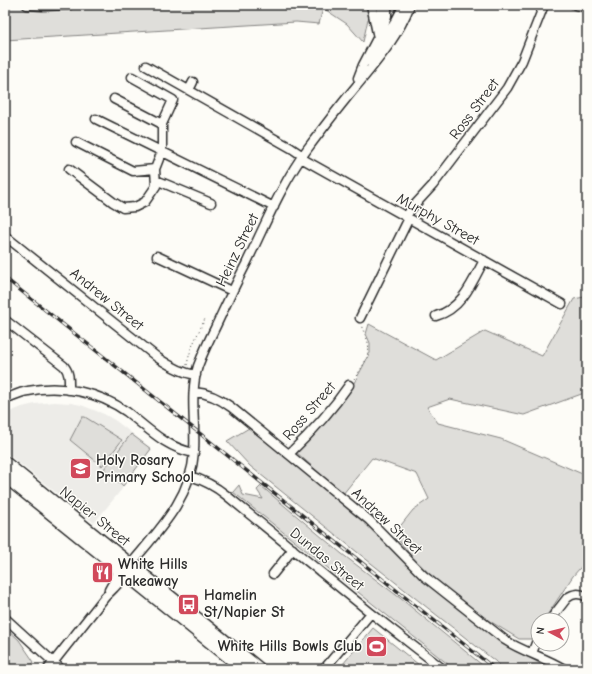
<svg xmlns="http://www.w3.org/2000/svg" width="592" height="674" font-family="'Comic Neue',sans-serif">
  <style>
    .built { fill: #edece8 }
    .green { fill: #dfdeda; stroke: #858482 }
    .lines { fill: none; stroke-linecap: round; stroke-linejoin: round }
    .minor-casing { stroke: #2b2b2b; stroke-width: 11 }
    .highway-casing { stroke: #2b2b2b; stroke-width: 15 }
    .path { stroke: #2b2b2b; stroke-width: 1; stroke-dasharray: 1 3; stroke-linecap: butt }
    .minor { stroke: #fdfcf7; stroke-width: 8 }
    .highway { stroke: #fdfcf7; stroke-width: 12 }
    .rail-casing { stroke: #2b2b2b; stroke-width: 3.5 }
    .rail { stroke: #fdfcf7; stroke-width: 2; stroke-dasharray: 6; stroke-linecap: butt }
    .labels { text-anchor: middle; stroke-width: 3; stroke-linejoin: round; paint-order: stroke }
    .street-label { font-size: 15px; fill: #2b2b2b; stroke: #fdfcf7 }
    .poi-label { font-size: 15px; font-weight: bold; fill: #2b2b2b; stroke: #fdfcf7; text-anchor: start }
  </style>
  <rect width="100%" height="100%" fill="#fdfcf7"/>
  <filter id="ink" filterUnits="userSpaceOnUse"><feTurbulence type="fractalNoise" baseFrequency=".025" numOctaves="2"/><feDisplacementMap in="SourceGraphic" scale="8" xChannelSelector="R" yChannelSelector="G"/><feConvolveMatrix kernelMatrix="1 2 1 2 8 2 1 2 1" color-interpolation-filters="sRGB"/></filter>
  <g filter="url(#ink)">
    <path class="built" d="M54,402L71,403L81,405L104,414L116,421L152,449L122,487V489L94,523L5,452V414L22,407L35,404Z"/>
    <path class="green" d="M5,5H397L394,15L368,19L363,42L347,24L323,8L319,24L296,22L5,40Z
      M584,297L587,298V392L524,415L450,399L427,407L438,423L501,439L587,476V560L573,576L544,620H538V628L531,639H519L488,620L455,596L415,561L394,534L413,510L429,499L417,474L372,458L343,494L296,452L349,392L360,372L370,353V343L366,334L369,324L436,360L485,331L542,356L574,299Z
      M82,417H85L122,440L102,466L70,440Z
      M249,428L370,526L396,551L408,566L440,594L507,644L549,669H505L357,552L250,466L227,441Z
      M131,434L151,449L123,486L104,469Z
      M239,485L243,495L263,499L257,490L261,486L342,554L400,598L487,669H454L233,492Z
      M5,627L19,640L34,662L28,669H5Z
      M373,628L424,669H349L343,664Z"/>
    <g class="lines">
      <defs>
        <path id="minor" d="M27,5L43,6L69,5
          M371,5L378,38
          M380,5L381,17L380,27
          M575,5L587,8
          M369,62L394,24L404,5
          M146,66L291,148L303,156
          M358,78L363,65L385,23L387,16V5
          M189,90L193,82
          M114,99L162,124
          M96,119L274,207
          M76,142L133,171L155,169
          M301,158L562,304
          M69,169L113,202L123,208L135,207L145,202L156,186L155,169L162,151V124L173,100L132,77
          M156,180L211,203
          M406,217L411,209L433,185L507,88L522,61L544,5
          M5,236L158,358C170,366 182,373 196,375
          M157,256L232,291
          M436,316C462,309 473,281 484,260
          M360,318L409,218
          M5,320L64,366C70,373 69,381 69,390
          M194,392C208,393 219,398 231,407L369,520L424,576L505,640C523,652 545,657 564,669
          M5,399C13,396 20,392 28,391C61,384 99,392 127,412C149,429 165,447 194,453
          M289,454C311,433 332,410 349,385
          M190,476C203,480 215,486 226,495L371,613L443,669
          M130,565C158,531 191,499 194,452C196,424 189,394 198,366C203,353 209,340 215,328C225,307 235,285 246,264C265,225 282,183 308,148C320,132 332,116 345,100C369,70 397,41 410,5
          M273,574L293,549
          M109,590L114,581L117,567
          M5,618L61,669
          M550,620L567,598C574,593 579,593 587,597
          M532,653L538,638
          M48,669L105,597L114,588L127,574
          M324,669L371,613"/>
        <path id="highway" d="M5,463L259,669
          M5,476L244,669"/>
      </defs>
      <use href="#minor" class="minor-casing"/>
      <use href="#highway" class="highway-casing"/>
      <path class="path" d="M187,365C190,348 198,333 206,317
        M354,379C361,369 371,356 368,343C367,337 363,331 361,325"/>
      <use href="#minor" class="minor"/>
      <use href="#highway" class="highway"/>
      <defs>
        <path id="rail" d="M5,278L495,669"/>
      </defs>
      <use href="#rail" class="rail-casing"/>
      <use href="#rail" class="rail"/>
    </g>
  </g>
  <defs>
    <symbol id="school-square" viewBox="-11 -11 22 22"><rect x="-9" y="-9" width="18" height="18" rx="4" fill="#d1495b" stroke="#fdfcf7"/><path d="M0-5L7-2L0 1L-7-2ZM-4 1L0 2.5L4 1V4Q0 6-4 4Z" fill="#fff"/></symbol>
    <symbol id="restaurant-square" viewBox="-11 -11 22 22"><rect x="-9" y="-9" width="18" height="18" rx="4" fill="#d1495b" stroke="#fdfcf7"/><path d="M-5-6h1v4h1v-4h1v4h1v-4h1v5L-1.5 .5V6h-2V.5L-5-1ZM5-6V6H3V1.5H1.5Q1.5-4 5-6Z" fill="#fff"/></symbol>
    <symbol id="bus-square" viewBox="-11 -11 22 22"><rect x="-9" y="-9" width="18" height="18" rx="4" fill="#d1495b" stroke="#fdfcf7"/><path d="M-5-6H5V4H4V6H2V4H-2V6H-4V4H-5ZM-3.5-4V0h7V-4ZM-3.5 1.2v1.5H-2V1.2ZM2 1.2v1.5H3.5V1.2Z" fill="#fff"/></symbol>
    <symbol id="stadium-square" viewBox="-11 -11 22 22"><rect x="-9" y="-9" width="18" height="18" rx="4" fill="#d1495b" stroke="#fdfcf7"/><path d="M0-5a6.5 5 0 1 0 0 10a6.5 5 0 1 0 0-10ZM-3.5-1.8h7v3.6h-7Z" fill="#fff"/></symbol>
  </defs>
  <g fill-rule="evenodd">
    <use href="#school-square" x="68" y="456" width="25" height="25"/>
    <use href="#restaurant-square" x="90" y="560" width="25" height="25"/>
    <use href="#bus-square" x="176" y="592" width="25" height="25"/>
    <use href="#stadium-square" x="364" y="634" width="25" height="25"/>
  </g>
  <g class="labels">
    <g class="street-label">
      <text transform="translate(474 109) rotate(-53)" y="5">Ross Street</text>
      <text transform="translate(438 219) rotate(29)" y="5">Murphy Street</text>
      <text transform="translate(237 250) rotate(-64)" y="5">Heinz Street</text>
      <text transform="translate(107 299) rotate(39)" y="5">Andrew Street</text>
      <text transform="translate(309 411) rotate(-49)" y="5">Ross Street</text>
      <text transform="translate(95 516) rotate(39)" y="5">Napier Street</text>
      <text transform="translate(387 521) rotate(43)" y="5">Andrew Street</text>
      <text transform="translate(327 559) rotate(39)" y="5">Dundas Street</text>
    </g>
    <g class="poi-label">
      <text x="96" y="465">Holy Rosary<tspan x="96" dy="17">Primary School</tspan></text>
      <text x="118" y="569">White Hills<tspan x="118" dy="17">Takeaway</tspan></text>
      <text x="204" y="600">Hamelin<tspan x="204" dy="17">St/Napier St</tspan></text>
      <text x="362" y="651" text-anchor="end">White Hills Bowls Club</text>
    </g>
  </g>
  <rect width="592" height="674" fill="none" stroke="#fdfcf7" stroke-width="20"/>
  <rect x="10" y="10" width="572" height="654" fill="none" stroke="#2b2b2b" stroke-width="1.5" filter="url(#ink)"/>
  <g transform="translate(550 632) rotate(277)"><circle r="19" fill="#fdfcf7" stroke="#a9a8a5"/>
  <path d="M0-3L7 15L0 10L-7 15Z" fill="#d1495b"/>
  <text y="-6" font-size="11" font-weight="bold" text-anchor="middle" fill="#2b2b2b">N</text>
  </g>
</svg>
